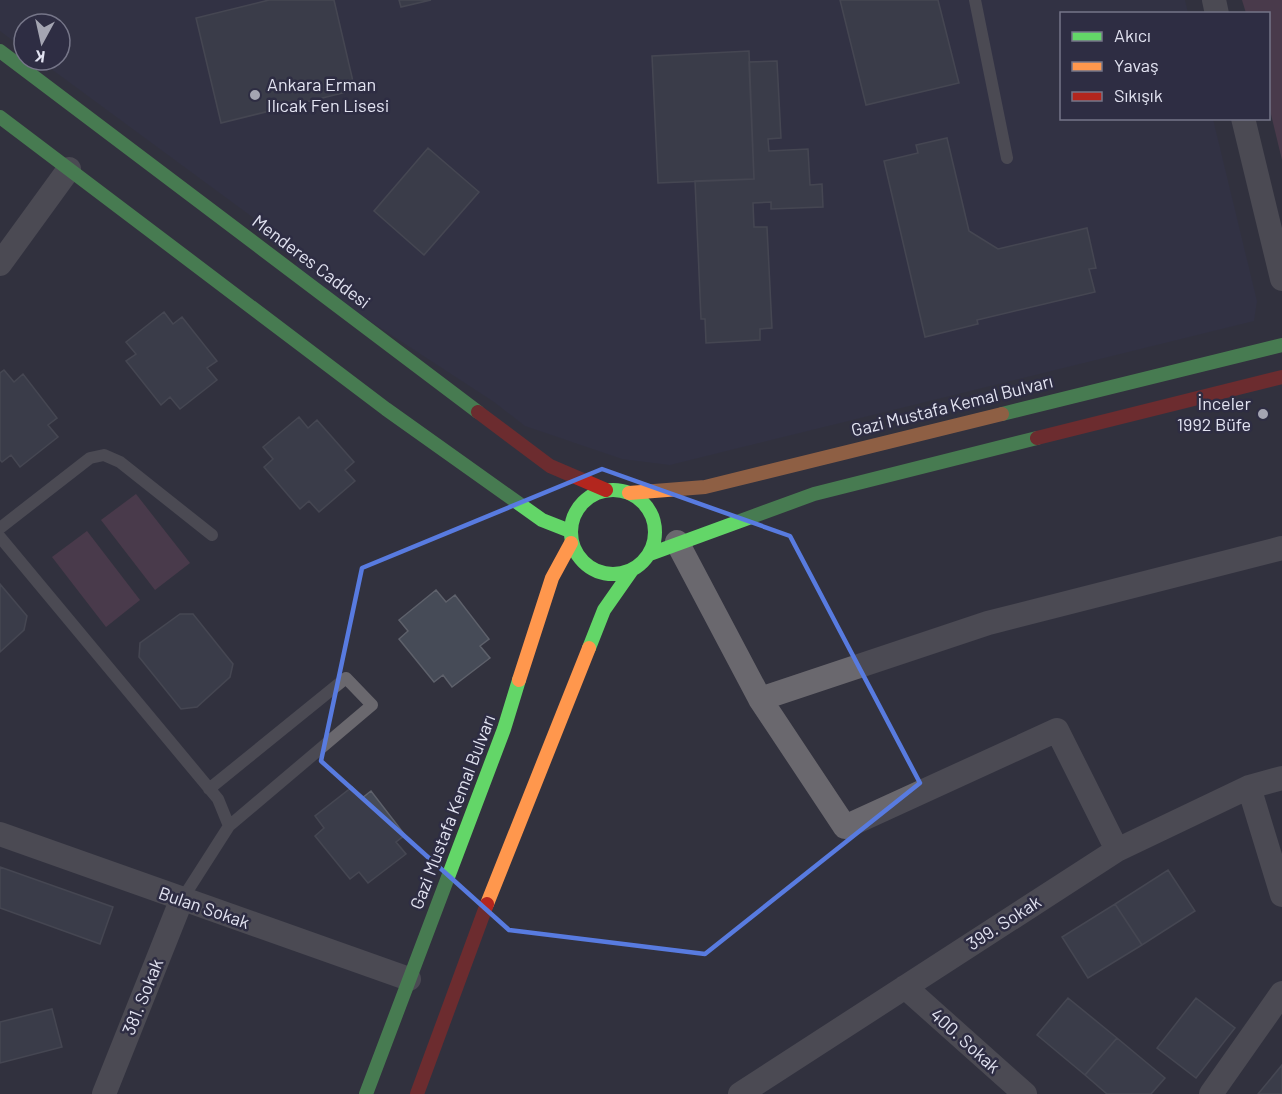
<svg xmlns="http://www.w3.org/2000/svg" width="1282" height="1094" font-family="Barlow,sans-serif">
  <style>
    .built { fill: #33334c }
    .green { fill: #67455b }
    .building { fill: #464b57; stroke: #5e616b; stroke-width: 1.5 }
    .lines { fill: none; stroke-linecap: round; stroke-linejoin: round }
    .lane { stroke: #6a686e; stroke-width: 12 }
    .street { stroke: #6a686e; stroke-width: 24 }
    .fast { stroke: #63d668; stroke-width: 14 }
    .slow { stroke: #ff974d; stroke-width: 14 }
    .jam { stroke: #b3261e; stroke-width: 14 }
    .marked { fill: none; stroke: #587be0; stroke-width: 4.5; stroke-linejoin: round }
    .poi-dot { fill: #a4a5b2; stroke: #2e2d43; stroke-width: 2 }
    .labels { text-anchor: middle; stroke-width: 5; stroke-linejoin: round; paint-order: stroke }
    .poi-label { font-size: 18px; fill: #e2e3f1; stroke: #2e2d43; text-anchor: start }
    .street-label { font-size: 18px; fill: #e2e3f1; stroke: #2e2d43 }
  </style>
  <rect width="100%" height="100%" fill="#32323e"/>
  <path class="built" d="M0,0H1185L1188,13L1062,14V118L1213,119L1257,301L1254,321L670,465L622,459L525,426L494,402L293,271L300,252L39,60H60V24H24V49L0,31Z"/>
  <path class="green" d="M1242,0H1282V160L1269,106L1268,14L1246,13Z
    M136,494L190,563L155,590L101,520Z
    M87,531L140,600L106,627L52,557Z"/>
  <path class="building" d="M269,0H334L355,90L221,123L196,18Z
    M399,0H431L401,7Z
    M840,0H938L959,83L866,105Z
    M749,51L754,179L658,183L652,56Z
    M777,61L781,138L768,139L769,151L808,149L810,185L822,184L823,207L771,209V202L753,203L754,227H767L772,328L760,329V340L706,343L705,319H701L695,181L754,179L749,62Z
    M947,138L969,231L998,249L1087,228L1096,268L1089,269L1095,292L977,320L978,324L925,337L884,161L918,153L916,145Z
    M428,148L479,192L424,255L374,211Z
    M164,312L173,324L182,317L217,361L207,368L217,380L180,409L170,397L161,405L126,361L136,354L126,342Z
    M4,370L14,382L23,374L57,418L48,425L58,437L20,467L11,455L2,462L0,460V373Z
    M299,417L308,428L317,420L354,462L345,470L355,481L319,512L309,501L300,509L264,467L273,459L263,447Z
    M0,584L27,616L24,630L0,652Z
    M436,590L446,602L455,595L489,639L480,646L490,658L452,687L443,675L434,682L399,639L408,631L399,620Z
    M180,614H193L233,664L230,677L197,707L181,709L139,657L140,643Z
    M352,787L362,798L371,791L405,835L396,842L406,854L368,883L359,872L350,879L315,836L324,828L315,816Z
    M0,867L113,907L100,944L0,908Z
    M1168,870L1195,911L1142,945L1115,904Z
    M1115,904L1142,945L1088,978L1062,937Z
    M1068,998L1117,1038L1085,1075L1037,1035Z
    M1196,998L1235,1028L1196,1078L1157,1048Z
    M52,1009L62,1047L0,1063V1022Z
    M1117,1038L1165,1078L1151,1094H1107L1085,1075Z
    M1282,1065V1094H1258Z"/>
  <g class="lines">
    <path class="lane" d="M975,0L1007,158
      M0,528L90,458L104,455L120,462L212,535
      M0,537L218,799L229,826
      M181,901L229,826L372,705L346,678L209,789"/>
    <path class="street" d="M1214,0L1217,14
      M1243,118L1282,279
      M0,264L69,169
      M677,542L760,699L988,623L1282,548
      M760,699L845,827L1057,730L1117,850
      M1249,787L1282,895
      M0,834L409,979
      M905,987L1025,1094
      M104,1094L181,901
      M740,1094L1117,850L1249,787L1282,778
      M1211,1094L1282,993"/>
    <path class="fast" d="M0,51L478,412
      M0,117L386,409L542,520L570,531
      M1002,414L1282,345
      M571 532a42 42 0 1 1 84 0a42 42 0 1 1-84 0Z
      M650,554L814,494L1037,438
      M589,648L604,610L632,570
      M366,1094L504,729L519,680"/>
    <path class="slow" d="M629,493L705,487L1002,414
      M519,680L552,578L571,543
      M487,904L589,648"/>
    <path class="jam" d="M478,412L550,466L606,490
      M1037,438L1282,377
      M417,1094L487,904"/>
  </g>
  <path d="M0 0H1282V1094H0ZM602,469L790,536L920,783L705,954L509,930L321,761L362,568Z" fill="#32323e" fill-opacity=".55" fill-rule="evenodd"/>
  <path class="marked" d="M602,469L790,536L920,783L705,954L509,930L321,761L362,568Z"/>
  <g class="poi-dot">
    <circle cx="255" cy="95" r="6"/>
    <circle cx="1263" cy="414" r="6"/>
  </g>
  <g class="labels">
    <g class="poi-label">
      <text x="267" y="91">Ankara Erman<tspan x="267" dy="21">Ilıcak Fen Lisesi</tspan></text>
      <text x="1251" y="410" text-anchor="end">İnceler<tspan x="1251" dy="21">1992 Büfe</tspan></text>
    </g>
    <g class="street-label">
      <text transform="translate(311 262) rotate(37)" y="6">Menderes Caddesi</text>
      <text transform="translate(952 406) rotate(-14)" y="6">Gazi Mustafa Kemal Bulvarı</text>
      <text transform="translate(453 812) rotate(-69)" y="6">Gazi Mustafa Kemal Bulvarı</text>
      <text transform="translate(204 908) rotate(19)" y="6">Bulan Sokak</text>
      <text transform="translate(1004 923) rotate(-33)" y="6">399. Sokak</text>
      <text transform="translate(143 997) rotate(-68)" y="6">381. Sokak</text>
      <text transform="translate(965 1041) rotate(42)" y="6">400. Sokak</text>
    </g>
  </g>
  <rect x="1060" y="12" width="210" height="108" fill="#2e2d43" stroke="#767689" stroke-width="1.5"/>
  <rect x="1072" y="32" width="30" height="9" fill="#63d668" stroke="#767689" stroke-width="1.5"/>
  <text x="1114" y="42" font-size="18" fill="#e2e3f1">Akıcı</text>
  <rect x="1072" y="62" width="30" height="9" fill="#ff974d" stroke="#767689" stroke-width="1.5"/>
  <text x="1114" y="72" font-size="18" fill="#e2e3f1">Yavaş</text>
  <rect x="1072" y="92" width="30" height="9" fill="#b3261e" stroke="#767689" stroke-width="1.5"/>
  <text x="1114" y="102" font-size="18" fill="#e2e3f1">Sıkışık</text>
  <g transform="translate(42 42) rotate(188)"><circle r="28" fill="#2e2d43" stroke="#767689" stroke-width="1.5"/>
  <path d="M0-4.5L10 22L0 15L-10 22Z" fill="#a4a5b2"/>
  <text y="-9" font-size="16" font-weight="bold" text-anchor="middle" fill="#e2e3f1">K</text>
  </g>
</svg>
